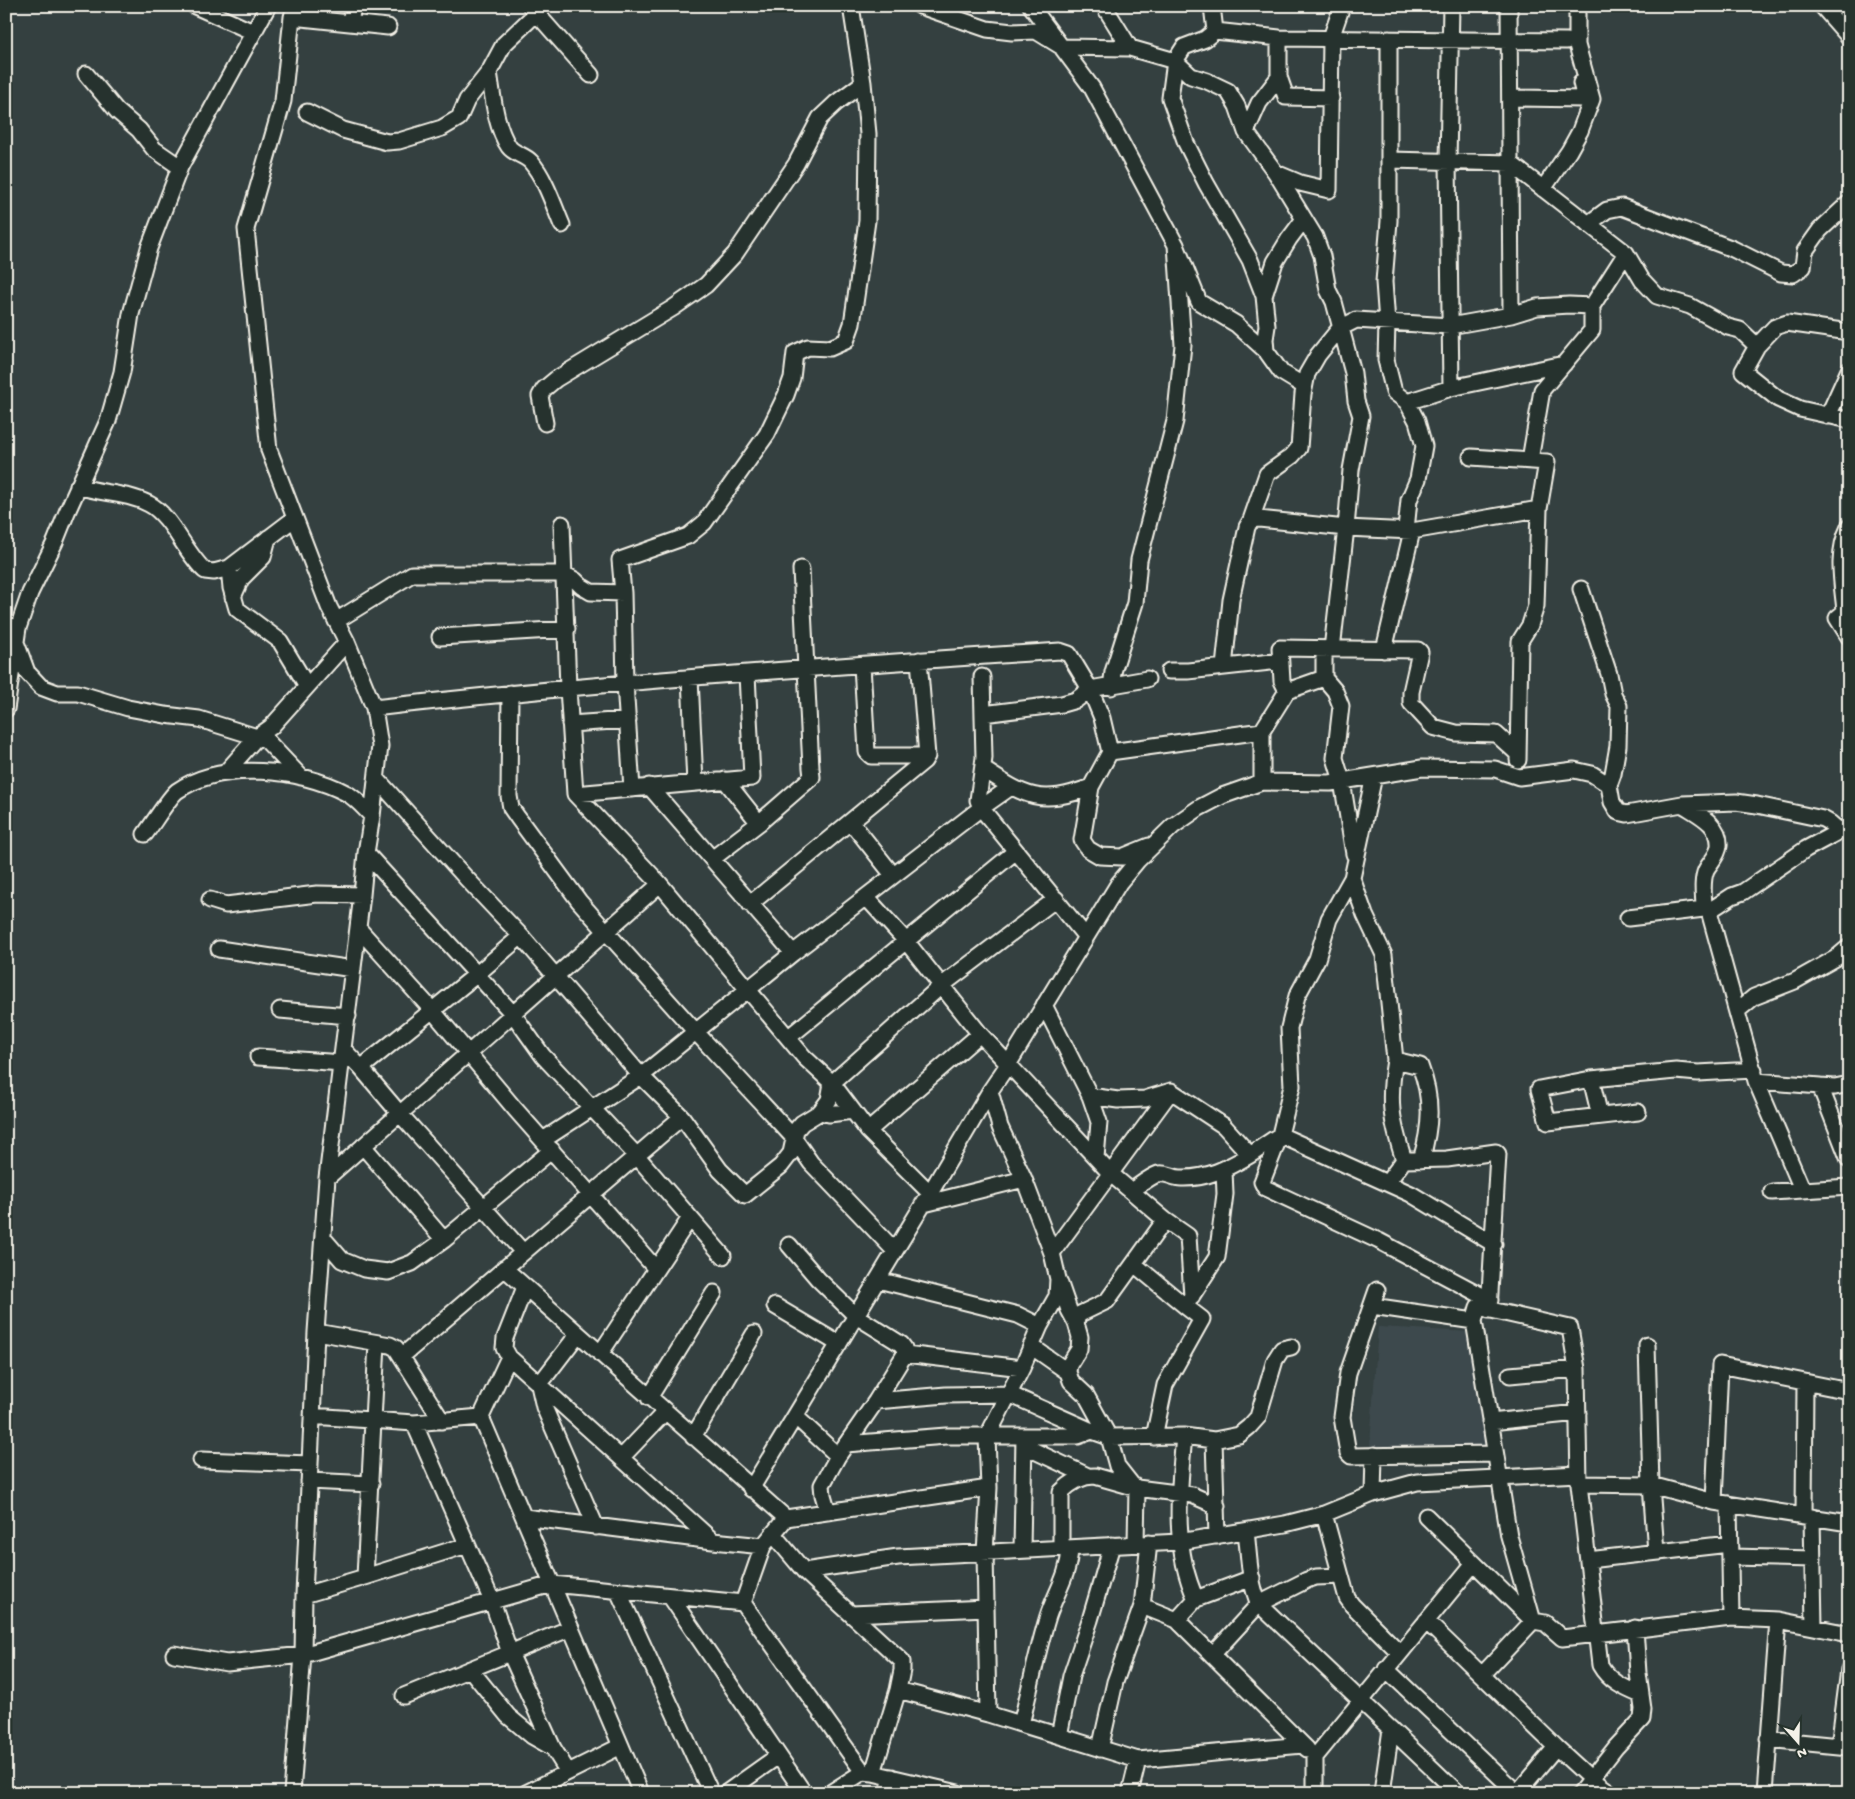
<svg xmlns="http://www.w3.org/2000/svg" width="1855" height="1799" font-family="'Gochi Hand',sans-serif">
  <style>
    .built { fill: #3e4a4e }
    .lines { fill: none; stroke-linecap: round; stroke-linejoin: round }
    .minor-casing { stroke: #f4f1e8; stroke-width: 19 }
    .minor { stroke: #26332d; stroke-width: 15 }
  </style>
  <rect width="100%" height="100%" fill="#344040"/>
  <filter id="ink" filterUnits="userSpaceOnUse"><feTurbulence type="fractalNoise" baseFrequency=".02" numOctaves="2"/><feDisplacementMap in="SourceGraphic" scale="10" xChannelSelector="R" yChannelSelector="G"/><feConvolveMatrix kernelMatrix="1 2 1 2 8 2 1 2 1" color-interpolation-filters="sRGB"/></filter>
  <g filter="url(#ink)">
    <path class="built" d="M1378,1327L1470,1332L1488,1452L1370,1446Z"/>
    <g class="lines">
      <defs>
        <path id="minor" d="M195,6L253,32
          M920,6L987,29L1012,32L1036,31L1062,47L1130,48
          M1031,6L1092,88L1176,245L1199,302L1236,324L1266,351
          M1104,6L1130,48L1175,61L1191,76L1207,81L1228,91L1237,106L1246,132L1276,173L1300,183L1329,190L1331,38L1342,6
          M1212,6L1215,31
          M1509,6L1511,315
          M1822,6L1849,37
          M531,7L591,75
          M292,17L388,27
          M350,23L353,6
          M1389,39V221L1384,282L1387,323L1386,360L1394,392L1407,402L1417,421L1424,446L1418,479L1409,500L1406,530
          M489,72C493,96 495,126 509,147C514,154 525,155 531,162C545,178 554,206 562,225
          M86,74L117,111L139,130L154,149L180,167
          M1279,77L1286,97L1331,98
          M1510,98L1585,99L1581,83
          M307,112L343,130L387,142L399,141L442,128L459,118L467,100L489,72L504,44L544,6
          M1246,132L1259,103L1279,77V38
          M1390,160L1510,163L1626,253L1642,280L1657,296L1690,306L1728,327L1740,330L1757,346L1743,371L1778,399L1800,409L1849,420
          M1276,173L1315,237L1322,256L1328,290L1334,302L1353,373L1356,401L1361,416L1351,470L1346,528L1332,649
          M1543,189L1569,151L1580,131L1592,99L1577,45V6
          M1588,224L1607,210L1622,207L1733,249L1781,273L1793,274L1803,267L1805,251L1820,230L1849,203
          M1264,296L1275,262L1289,239L1304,219
          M1757,346L1775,327L1787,323L1849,332
          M1304,386L1281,372L1266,351L1265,339L1267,326L1264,296L1250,260L1206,183L1186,143L1170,98L1175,61L1184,47L1205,39L1215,31L1279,38L1567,41
          M1451,388L1448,162L1451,6
          M1407,402L1451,388L1564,364
          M1828,416L1849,370
          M545,423L540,396L544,389L556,379L673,308L706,285L735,254L796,164L820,118L836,103L863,83
          M1471,457L1547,462L1539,509L1536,606L1530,625L1520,641L1518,760
          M1530,460L1542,390L1592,330V306L1626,253
          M78,486C101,494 126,492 149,504C171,515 185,553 205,571L214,572L229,568L295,518
          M1251,520L1267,474L1292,456L1299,448L1303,394L1307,374L1318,355L1340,328L1356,320L1450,326L1511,315L1537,307L1569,305L1592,306
          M562,524L568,688L575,794L752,778L747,674
          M229,568L231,588L237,609L280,641L307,686
          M1581,589L1609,674L1613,694L1619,706L1618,746L1613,774L1609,785
          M623,593L620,560L688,536L704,523L767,434L786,395L792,378L795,353L808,347L830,348L846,341L852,324L867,221L868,134L863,83L851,6
          M233,597L241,579L263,557L268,538
          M1849,608L1837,618L1849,637
          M1845,610C1842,582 1836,553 1849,527
          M336,621L412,574H564L575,580L581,586L591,592L623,593L625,683L632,789
          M440,637L567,629
          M17,645L27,672L41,687L57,693H78L128,708L165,715L199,719L257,737L271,727L347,642
          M1324,649V678L1335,691L1341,706L1335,758L1342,781L1354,854
          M1384,650L1412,531
          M862,665L867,752L871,756H927
          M1224,667L1231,600L1247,527L1251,520L1259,519L1346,528L1412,531L1539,509
          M1169,671H1188L1280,661
          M982,677L984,758L978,800L981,808L1086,937
          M690,678L695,783
          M1111,687L1113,672L1135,603L1139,560L1175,421L1183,345L1176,245
          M1287,691L1324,678
          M510,693L509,796L511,808L518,818L579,901L594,918L695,1031L793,1137L811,1163L895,1251
          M374,708C602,682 831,666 1060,651L1069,654L1090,689L1102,718L1110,752L1091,787L1082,840L1088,849L1100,856L1122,857L1149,846
          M6,709L18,628L30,593L55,542L67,512L108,421L122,372L131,314L149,248L180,167L268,6
          M983,714L1062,704L1076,700L1090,689L1147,679
          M570,724L628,720
          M1110,752L1262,731
          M983,769C1026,797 1040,806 1091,787
          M225,773L257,737L266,740L301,777
          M1374,776L1352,878L1329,919L1317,959L1297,996L1289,1028L1292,1086L1280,1135L1262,1182L1265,1188L1379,1241L1490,1300
          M377,779L466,878L521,936L641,1076L543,1140
          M725,780L759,823
          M1262,782V731L1287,691L1282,681L1280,648L1418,650L1420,652L1411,692V703L1433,727L1456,733L1496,734L1517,753
          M649,786L793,953
          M575,794L660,884L804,1057L832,1083L868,1131L930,1193
          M1682,804C1697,814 1721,824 1719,846C1718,856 1710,862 1706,870C1701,882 1704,897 1704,909
          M851,822L893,875
          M145,834C152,825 170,796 177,791C221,760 301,769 346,793C356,798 364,808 372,816
          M366,853L513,1014L543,1056L636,1155L723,1256
          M712,859L759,823L812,777L811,768L801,569
          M1352,878L1365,915L1384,955L1395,1060L1420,1066C1433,1099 1431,1127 1421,1160
          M866,897L906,941L980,1034
          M210,900L226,905L317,894L362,895
          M750,904L924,761L927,756L919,660
          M1709,911L1756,1081L1802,1189
          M1628,918L1704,909L1709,911L1732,896L1743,892L1806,849L1849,826
          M358,928L432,1010L515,1109L656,1269
          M219,949L353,969
          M1044,1005L1090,1096L1099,1122L1096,1158
          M280,1010L348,1016
          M1737,1011L1754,997L1795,981L1836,958L1849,947
          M789,1037L1016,851
          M344,1050L361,1068L400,1114L523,1252
          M258,1057L342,1063
          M1395,1060C1388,1101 1391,1120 1404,1160
          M361,1068L476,975L521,936
          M1591,1079L1600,1116
          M1756,1081L1820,1086L1849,1160
          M1820,1086L1835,1087L1849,1084
          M1090,1096L1118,1100L1145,1099L1171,1091
          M853,1111L829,1114L820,1112L802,1123L796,1130L791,1153L781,1166L745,1195L720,1170L682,1117L641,1076L793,953L981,808L1011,787
          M820,1112L829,1100L832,1083L941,986L1056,899
          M1638,1112L1548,1122L1539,1089L1591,1079L1676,1071L1698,1073L1754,1070
          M868,1131L980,1034L1111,1174L1165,1220L1188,1236L1192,1296
          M363,1146L444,1240
          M1250,1155L1280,1135L1411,1194L1494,1244
          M1404,1160L1447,1159L1496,1152L1498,1154L1489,1310
          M327,1178L660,884
          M1387,1183L1404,1160
          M1131,1191C1139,1186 1149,1177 1158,1174C1167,1172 1172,1178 1181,1178C1207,1179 1228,1168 1250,1155L1224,1126L1171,1091
          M1772,1192L1849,1187
          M924,1204L1024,1179
          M323,1238L342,1260L364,1269L388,1272L412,1263L444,1240L552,1150
          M789,1245L818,1279L856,1316L901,1344L904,1348L905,1354L876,1401L838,1456L822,1485L823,1495L828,1512
          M1052,1253L1171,1091
          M1134,1264L1185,1306L1202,1319L1165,1385L1154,1437
          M504,1268L786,1518
          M878,1280L1018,1315L1040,1326
          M1060,1284L1069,1310L1076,1323L1080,1337L1079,1349L1069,1365L1068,1372L1071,1381L1086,1395L1109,1437L1117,1466L1132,1485L1137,1488L1192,1495L1217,1506
          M525,1287L505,1338L504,1348L509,1357L713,1541
          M1377,1290L1348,1373L1342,1417L1348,1453L1351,1456L1495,1454
          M1191,1297L1217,1257L1225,1194L1224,1170
          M775,1306L839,1344
          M1372,1306L1474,1321
          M1076,1323L1078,1315L1107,1301L1165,1220
          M316,1332L390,1345L396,1348L442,1421
          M578,1334L539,1385L544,1407L596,1527
          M1647,1345L1651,1485L1656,1552
          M1031,1346L1068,1372
          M600,1354L690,1218
          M905,1354L1022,1368
          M402,1356L682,1117
          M509,1357L481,1417L641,1793
          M1510,1375L1577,1369
          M649,1398L714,1293
          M876,1401L946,1395L1009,1394L1092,1431
          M312,1416L414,1423L481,1417
          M795,1416L838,1456
          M1490,1422L1578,1413
          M414,1423L492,1601L510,1653L553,1748L568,1772
          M1184,1436C1179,1491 1172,1547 1196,1599
          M693,1437L754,1334
          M1214,1440L1217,1536
          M846,1444L946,1436H1078L1092,1431L1109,1437L1184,1436L1214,1440L1239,1435L1249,1427L1258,1417L1275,1360L1282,1349L1291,1347
          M1024,1446L1088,1476
          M621,1458L665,1412
          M201,1460L310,1464
          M309,1481L371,1484
          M1579,1484L1651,1485L1714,1502L1849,1523
          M751,1489L930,1193L990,1091L1009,1063L1119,883L1138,860L1173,826L1199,808L1222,796L1262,782L1330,783L1422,768L1495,769L1519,777L1574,770L1592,774L1609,785L1612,802L1618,812L1627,814L1682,804L1736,802L1757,805L1823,819L1830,823L1838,830
          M1373,1494L1374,1455
          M1714,1502L1720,1365L1849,1391
          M1729,1504L1731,1618
          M1324,1514L1347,1598L1352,1605L1400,1653
          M1804,1515L1805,1383
          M1426,1516L1533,1621L1545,1623L1562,1638L1731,1618L1778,1620L1849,1634
          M524,1517L713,1541L763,1546
          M1812,1517L1814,1627
          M1246,1531C1249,1555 1249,1582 1259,1604L1458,1793
          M773,1534L804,1571L902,1661V1670L898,1690L873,1773
          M1061,1548V1492C1070,1483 1082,1476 1095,1476L1137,1488L1136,1544
          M1022,1550L1024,1436
          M1730,1557L1813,1559
          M1588,1560L1729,1544
          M804,1571L898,1557L1179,1542L1285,1524L1324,1514L1373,1494L1417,1482L1579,1474
          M365,1577L467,1545
          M618,1591L711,1793
          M304,1595L365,1577L377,1343
          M670,1596L804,1793
          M743,1603L763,1546L786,1518L989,1488
          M1142,1606L1177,1620L1307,1749
          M852,1614L986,1608
          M1177,1620L1196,1599L1252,1578
          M1426,1621L1556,1747L1591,1779L1611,1793
          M1533,1621L1509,1536L1474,1321L1478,1307L1570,1328L1577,1369L1579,1484L1600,1665C1609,1681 1624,1688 1641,1695
          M174,1654L227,1663L303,1655L552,1584L743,1603L863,1772
          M1212,1655L1259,1604L1307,1580L1316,1577L1341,1576
          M470,1669L508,1716L532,1736L553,1748
          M1386,1669L1517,1793
          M1482,1675L1533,1621
          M898,1690L988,1714L1138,1760L1303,1745
          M404,1696L571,1628
          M988,1714L985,1552L989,1488L987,1437L1022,1368L1040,1326L1057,1296L1058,1279L1052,1253L1024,1179L1000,1127L990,1091
          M1021,1724C1030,1689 1037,1651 1048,1616C1056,1592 1069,1575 1070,1548
          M1059,1736L1071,1676L1090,1620L1112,1545
          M1768,1739L1849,1747
          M1839,1746L1849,1669
          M1100,1749L1115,1682L1142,1606L1149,1543
          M292,1793L303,1655L304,1595L316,1332L327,1178L362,895L366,853L372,816L380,746L374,708L347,642L329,607L269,450L246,229L283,101L292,17L295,6
          M526,1793L621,1746
          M726,1793L778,1756
          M830,1793L863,1772L873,1773L958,1793
          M888,1793L892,1777
          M1130,1793L1138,1760
          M1315,1793V1757L1474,1563
          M1382,1793L1391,1729
          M1517,1793L1556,1747
          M1580,1793L1616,1747L1642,1719L1643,1709L1638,1673L1635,1628
          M1765,1793L1778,1620"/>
      </defs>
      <use href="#minor" class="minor-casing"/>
      <use href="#minor" class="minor"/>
    </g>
  </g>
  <rect width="1855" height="1799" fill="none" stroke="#26332d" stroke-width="25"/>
  <rect x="12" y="12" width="1830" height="1774" fill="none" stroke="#f4f1e8" stroke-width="2" filter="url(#ink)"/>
  <g transform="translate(1798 1742) rotate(160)" stroke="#26332d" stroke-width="4" paint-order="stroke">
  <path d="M0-4L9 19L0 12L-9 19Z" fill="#f4f1e8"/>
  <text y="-8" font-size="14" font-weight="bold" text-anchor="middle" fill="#f4f1e8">N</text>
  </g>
</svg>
